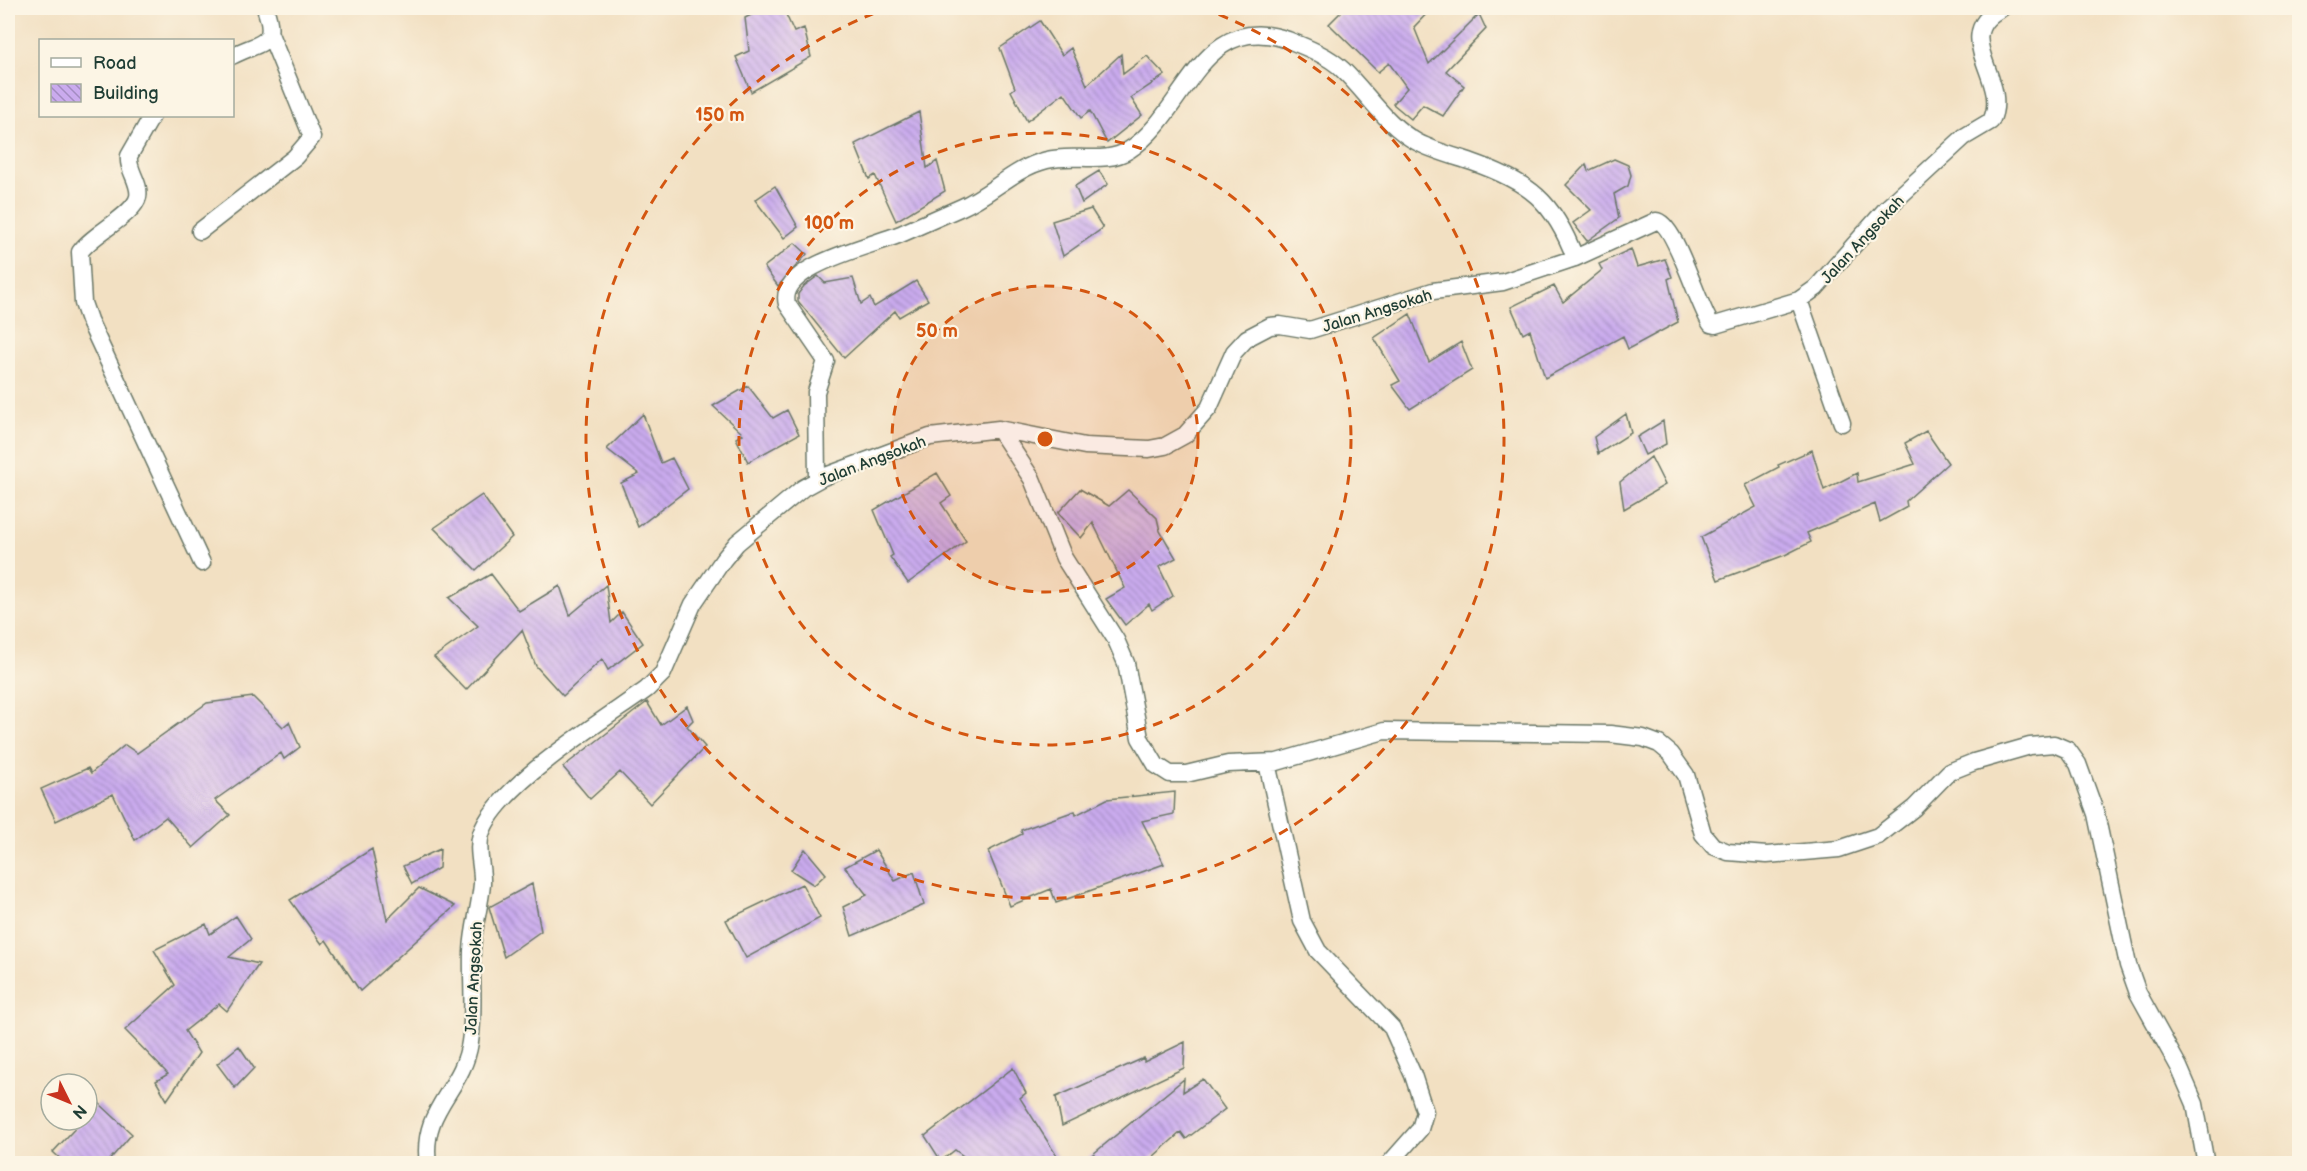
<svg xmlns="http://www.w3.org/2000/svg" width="2307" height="1171" font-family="'Balsamiq Sans',sans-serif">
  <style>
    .building { fill: url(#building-back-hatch) }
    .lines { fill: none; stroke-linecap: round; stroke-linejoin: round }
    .street-casing { stroke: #697666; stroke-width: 19 }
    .street { stroke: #fff; stroke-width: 16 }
    .ring { fill: none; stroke: #d45610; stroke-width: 3; stroke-dasharray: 10 8 }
    .labels { text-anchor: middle; stroke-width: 4.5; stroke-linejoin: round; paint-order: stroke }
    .street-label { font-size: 16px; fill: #1f3d34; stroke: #fcf5e5 }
    .centre { fill: #d45610; stroke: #fcf5e5; stroke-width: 3 }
    .ring-label { font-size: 18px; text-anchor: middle; font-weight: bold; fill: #d45610; stroke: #fcf5e5; stroke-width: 4.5; stroke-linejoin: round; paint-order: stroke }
  </style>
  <defs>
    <pattern id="building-back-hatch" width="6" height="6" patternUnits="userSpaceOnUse" patternTransform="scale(1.5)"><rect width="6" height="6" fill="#caabee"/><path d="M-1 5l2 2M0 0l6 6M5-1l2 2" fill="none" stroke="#a38cc2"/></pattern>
  </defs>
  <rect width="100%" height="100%" fill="#fcf5e5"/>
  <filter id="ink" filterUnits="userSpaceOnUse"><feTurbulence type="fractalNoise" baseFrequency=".0167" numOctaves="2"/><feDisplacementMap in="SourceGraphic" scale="12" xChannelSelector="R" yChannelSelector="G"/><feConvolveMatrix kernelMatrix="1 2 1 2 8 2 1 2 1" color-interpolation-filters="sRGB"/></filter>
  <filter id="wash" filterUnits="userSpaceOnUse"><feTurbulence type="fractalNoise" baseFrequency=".008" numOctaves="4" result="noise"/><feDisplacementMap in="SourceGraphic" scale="24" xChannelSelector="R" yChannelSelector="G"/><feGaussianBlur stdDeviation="1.35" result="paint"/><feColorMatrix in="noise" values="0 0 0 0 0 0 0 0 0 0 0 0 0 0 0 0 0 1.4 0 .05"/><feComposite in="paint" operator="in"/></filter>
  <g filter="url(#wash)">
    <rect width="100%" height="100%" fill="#f2e0c2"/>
    <g id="blocks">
      <path class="building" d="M765,8H783L794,32L804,28L811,57L751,92L736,57L749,51L745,18Z
        M1345,8H1432L1414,27L1429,64L1479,14L1486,29L1446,71L1464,86L1443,116L1423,105L1411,119L1393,104L1407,88L1389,63L1378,72L1329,24Z
        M1040,21L1062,55L1071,48L1087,85L1121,54L1123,74L1147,56L1165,75L1131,98L1142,115L1107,143L1090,111L1081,118L1064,93L1027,121L1011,91L1015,88L1000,48Z
        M919,112L927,168L937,161L945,191L896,221L875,175L869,179L855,144Z
        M1614,159L1628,165L1631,175L1628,186L1614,194L1619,218L1587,241L1573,223L1591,210L1566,185L1586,164L1588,171Z
        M1099,171L1108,184L1082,203L1075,186Z
        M775,186L798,227L784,238L755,200Z
        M1091,209L1103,228L1063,256L1052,221Z
        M795,243L807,254L778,286L764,267Z
        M1631,249L1637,267L1665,259L1672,277L1668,279L1678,322L1628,349L1623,336L1545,378L1530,330L1523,334L1511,307L1554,286L1563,302L1602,270L1599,264Z
        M818,276L825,283L853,278L861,304L870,298L874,307L916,281L928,300L899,317L895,311L844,358L798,301V294L804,286Z
        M1410,314L1429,362L1461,342L1472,370L1410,409L1392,385L1400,381L1374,338Z
        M748,386L773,418L787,410L799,434L748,462L736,438L743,434L713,406Z
        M643,414L661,463L672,458L688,489L638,527L621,483L639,474L607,449Z
        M1626,414L1631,433L1598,454L1594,437Z
        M1663,421L1666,444L1645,455L1637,437Z
        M1926,431L1948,463L1906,501L1907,507L1880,522L1875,504L1807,533L1811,542L1785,555L1718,580L1701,537L1756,507L1745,485L1779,467L1778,465L1812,450L1824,490L1857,473L1858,482L1915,464L1905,443Z
        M1651,457L1665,485L1624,509L1620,482Z
        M937,473L951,496L941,503L966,541L908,583L890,557L893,555L874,510Z
        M1080,489L1109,506L1128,490L1157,518L1160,531L1176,558L1159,567L1173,596L1152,610L1149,604L1125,625L1106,599L1125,588L1093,523L1081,538L1058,513Z
        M482,495L512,537L476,570L434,528Z
        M491,574L519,611L560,586L570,615L606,585L611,623L622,612L643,643L608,670L602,659L563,696L536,666L522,630L466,690L434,657L478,626L449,598Z
        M253,697L283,727L289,722L300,747L284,759L281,753L215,800L230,815L193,848L166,817L135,840L113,794L56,821L41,789L88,768L91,773L125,745L137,753L207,703Z
        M647,702L661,725L687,706L693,720L687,726L705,747L650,804L620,772L590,799L563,767Z
        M1175,792L1174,814L1142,821L1164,864L1056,903L1051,889L1010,906L988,851L1022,834L1021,830L1075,811L1076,815L1107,799Z
        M372,849L387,920L419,888L455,906L360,991L326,940L322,944L290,900Z
        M440,849L439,868L412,884L403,866Z
        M805,849L826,874L814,885L791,870Z
        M876,850L895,881L914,872L924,905L852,936L843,907L867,895L845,867Z
        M532,884L541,931L504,957L489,907Z
        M802,884L820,918L746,958L726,920Z
        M236,916L251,939L229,957L259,964L227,1011L219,1004L185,1031L199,1053L167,1100L156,1081L168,1074L125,1030L175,985L154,950L206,924L210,934Z
        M1185,1042L1184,1068L1062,1126L1056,1097L1144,1058V1062Z
        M239,1046L254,1068L235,1088L217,1064Z
        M1013,1068L1026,1093L1020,1098L1062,1164H974L955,1150L941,1161L925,1136Z
        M1184,1079L1183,1092L1203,1079L1225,1109L1186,1139L1181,1132L1145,1164H1081Z
        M99,1103L132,1134L106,1164H66L53,1152L83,1120H87V1116Z"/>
    </g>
  </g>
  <g filter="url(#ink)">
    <use href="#blocks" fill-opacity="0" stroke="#697666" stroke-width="1.5"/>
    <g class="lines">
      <defs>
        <path id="street" d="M232,56C260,41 279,47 265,8
          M152,116L129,156C127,170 141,183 138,197C134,215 92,234 80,252L83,303L89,320L202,563
          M200,231L295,157L312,137L270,34
          M1799,300L1842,423
          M999,429L1032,479L1064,558L1116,640L1126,663L1140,738L1156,765L1170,774H1186L1228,764L1277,762L1384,731L1610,734L1643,738L1659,744L1671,754L1686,775L1703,834L1713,846L1728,852L1767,855L1839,849L1878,836L1914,808L1949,772L1974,762L2030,746L2054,744L2068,750L2078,764L2096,814L2128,965L2138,993L2179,1067L2195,1104L2206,1164
          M817,480L816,392L826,361L787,304C776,265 877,245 903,233C923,224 942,216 962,207C992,194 1014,168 1047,160C1073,153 1106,165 1129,150C1187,113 1200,9 1288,40C1306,47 1329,56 1343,70C1368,94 1386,125 1417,142C1434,151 1454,156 1472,162C1529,182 1554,201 1575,258
          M1267,763L1302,921L1318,951L1392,1028L1413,1075L1425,1112L1420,1129L1389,1164
          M428,1164C420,1108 463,1091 470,1042C475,1011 471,982 472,951C473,928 480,907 482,884C483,867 476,851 481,834C496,786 604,720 647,689L663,673L693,604L723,560L737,543L803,488L823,477L930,437L999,429L1085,446L1149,449L1165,446L1185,435L1209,408L1234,352L1247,338L1270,326L1280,325L1310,330L1433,291L1503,282L1575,258L1656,221C1675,222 1698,306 1711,324L1715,325L1799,300L1816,288L1886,209L1964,137L1991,121C2012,80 1947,36 2002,8"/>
      </defs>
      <use href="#street" class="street-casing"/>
      <use href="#street" class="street"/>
    </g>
  </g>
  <circle cx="1045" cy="439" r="153" fill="#d45610" fill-opacity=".12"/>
  <g class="ring">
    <circle cx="1045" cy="439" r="153"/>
    <circle cx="1045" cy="439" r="306"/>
    <path d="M1202 8A459 459 0 1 1 888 8"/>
  </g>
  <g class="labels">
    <g class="street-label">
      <text transform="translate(1862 239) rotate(-47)" y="6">Jalan Angsokah</text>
      <text transform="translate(1377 310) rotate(-17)" y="6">Jalan Angsokah</text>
      <text transform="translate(872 460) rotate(-21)" y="6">Jalan Angsokah</text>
      <text transform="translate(473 978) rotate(-87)" y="6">Jalan Angsokah</text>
    </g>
  </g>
  <circle cx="1045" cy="439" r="9" class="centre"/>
  <g class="ring-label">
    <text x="720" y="121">150 m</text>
    <text x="829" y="229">100 m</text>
    <text x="937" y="337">50 m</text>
  </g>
  <rect width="2307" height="1171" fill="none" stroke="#fcf5e5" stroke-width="30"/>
  <rect x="39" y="39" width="195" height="78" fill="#fcf5e5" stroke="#a4ab9e" stroke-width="1.5"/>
  <rect x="51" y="58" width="30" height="9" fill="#ffffff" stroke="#a4ab9e" stroke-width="1.5"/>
  <text x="93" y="69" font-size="18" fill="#1f3d34">Road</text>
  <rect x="51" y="84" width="30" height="18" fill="url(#building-back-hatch)" stroke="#a4ab9e" stroke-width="1.5"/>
  <text x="93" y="99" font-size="18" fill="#1f3d34">Building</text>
  <g transform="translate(69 1102) rotate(133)"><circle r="28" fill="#fcf5e5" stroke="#a4ab9e" stroke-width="1.5"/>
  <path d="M0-4.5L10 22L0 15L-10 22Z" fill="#c8321e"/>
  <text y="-9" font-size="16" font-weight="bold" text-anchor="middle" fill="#1f3d34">N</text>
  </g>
</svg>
